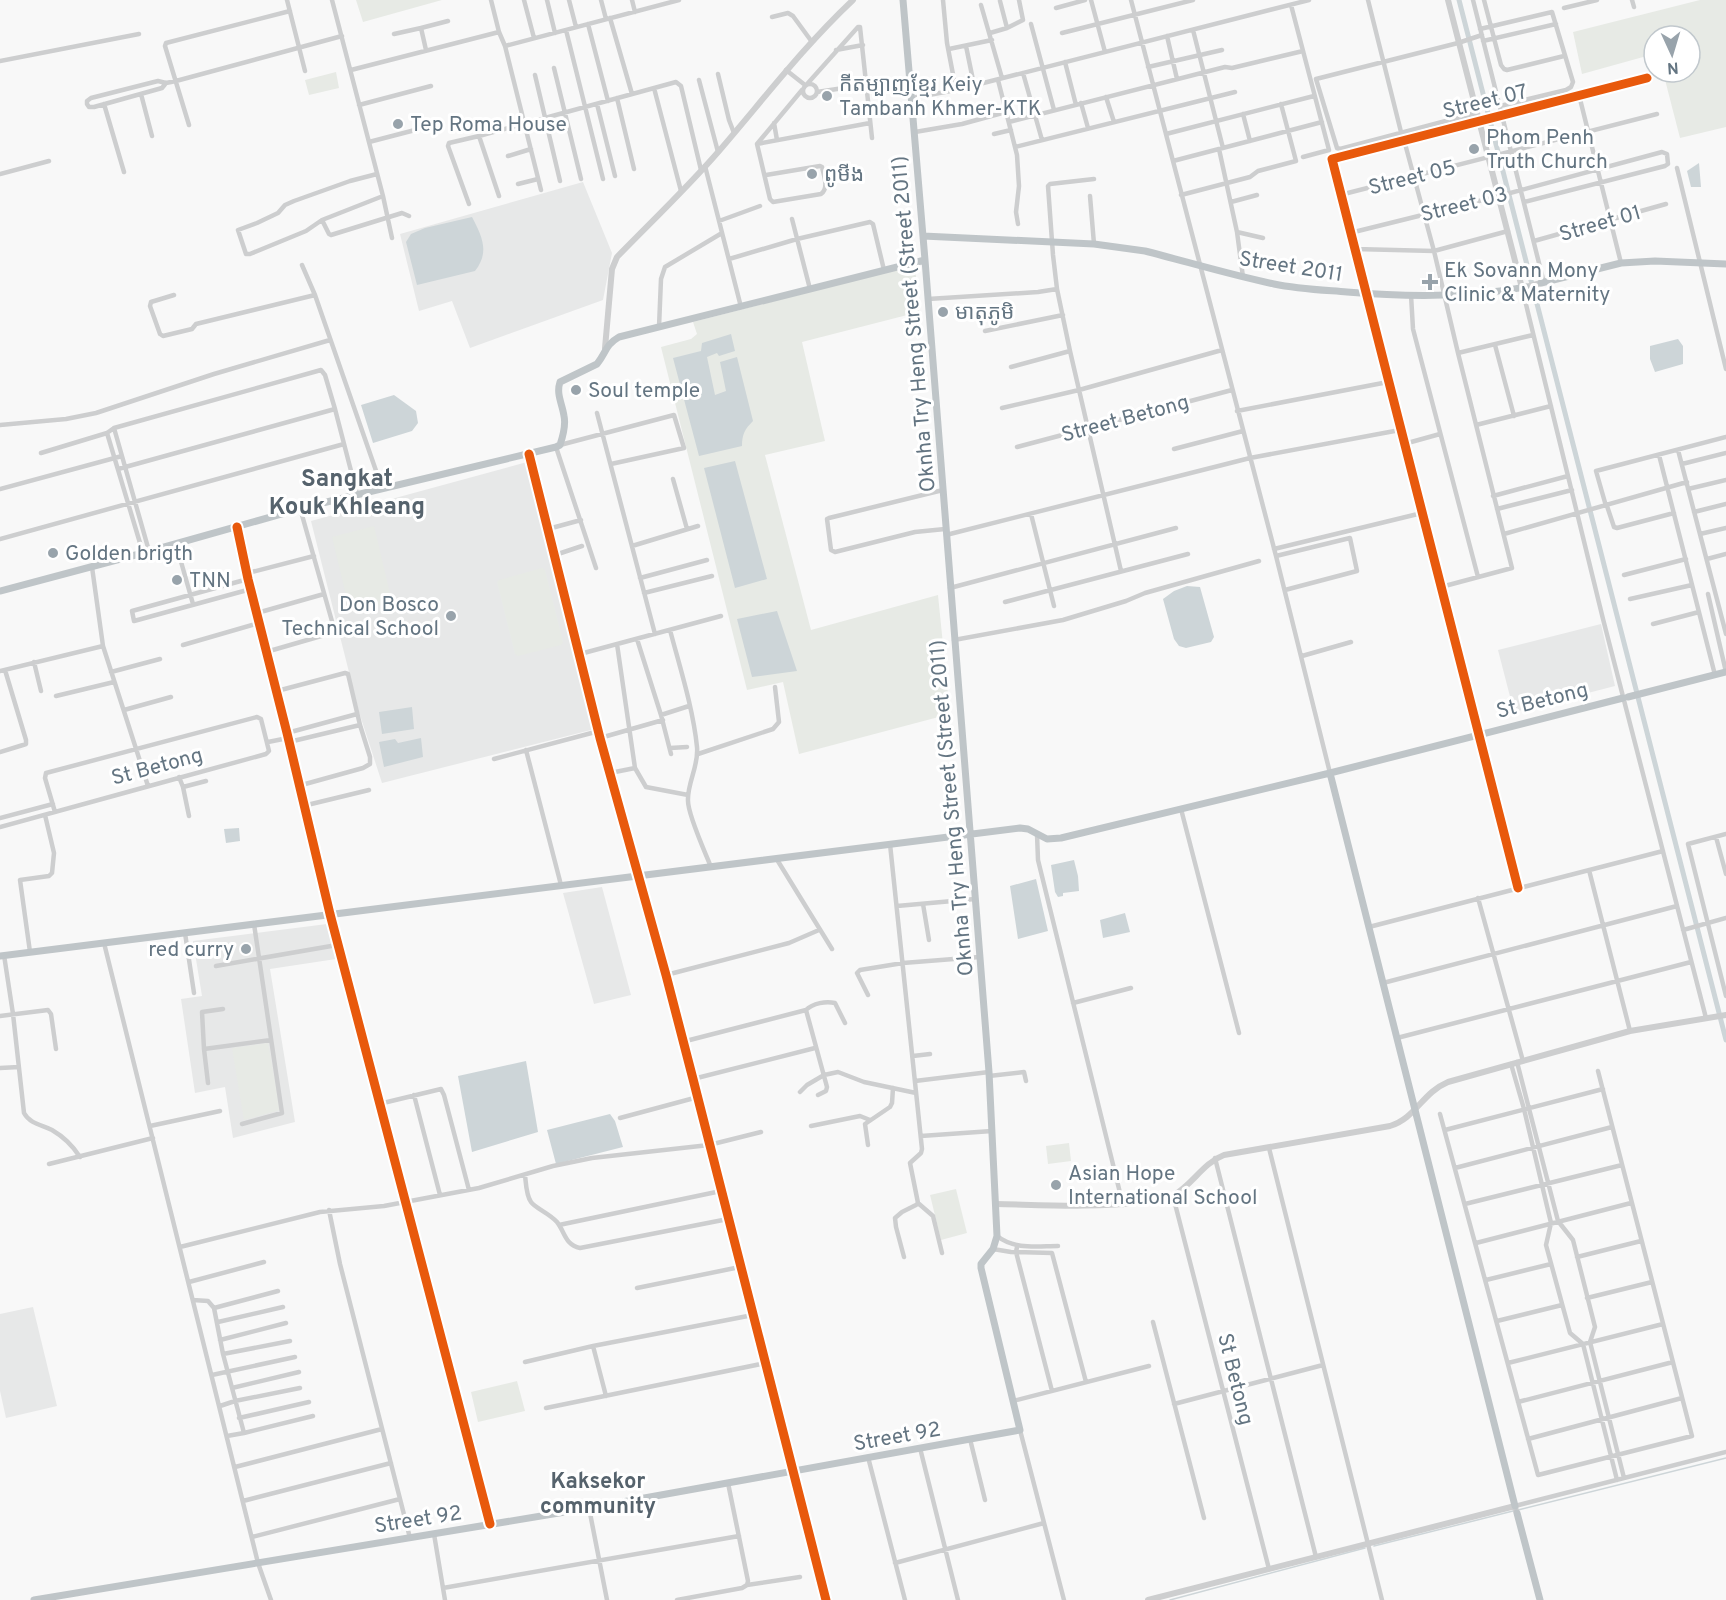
<svg xmlns="http://www.w3.org/2000/svg" width="1726" height="1600" font-family="Overpass,'Noto Sans Khmer',sans-serif">
  <style>
    .built { fill: #e7e8e8 }
    .green { fill: #e7eae5 }
    .water { fill: #cdd5d8 }
    .lines { fill: none; stroke-linecap: round; stroke-linejoin: round }
    .stream { stroke: #cdd5d8; stroke-width: 1.5 }
    .canal { stroke: #cdd5d8; stroke-width: 5 }
    .minor { stroke: #cdcecf; stroke-width: 4.5 }
    .tertiary { stroke: #cdcecf; stroke-width: 6 }
    .secondary { stroke: #bfc5c8; stroke-width: 7 }
    .cycleway-casing { stroke: #fff; stroke-width: 13 }
    .cycleway { stroke: #e8590c; stroke-width: 9 }
    .poi-dot { fill: #98a3ab; stroke: #fff; stroke-width: 2 }
    .labels { text-anchor: middle; stroke-width: 6; stroke-linejoin: round; paint-order: stroke }
    .poi-label { font-size: 21px; fill: #647582; stroke: #fff; text-anchor: start }
    .street-label { font-size: 21px; fill: #647582; stroke: #fff }
    .neighbourhood-label { font-size: 22px; font-weight: bold; fill: #56636d; stroke: #fff }
    .quarter-label { font-size: 24px; font-weight: bold; fill: #56636d; stroke: #fff }
  </style>
  <rect width="100%" height="100%" fill="#f8f8f8"/>
  <path class="built" d="M583,182L612,253L603,300L470,348L452,301L419,311L400,234Z
    M527,462L595,729L382,783L359,712L311,521Z
    M1601,624L1615,686L1514,712L1498,650Z
    M602,887L631,995L594,1004L563,893Z
    M327,924L336,959L270,969L295,1122L233,1138L225,1087L195,1093L181,999L202,996L193,941Z
    M33,1307L57,1406L6,1418L0,1391V1314Z"/>
  <path class="green" d="M356,0H442L363,22Z
    M1700,0H1726V127L1680,138L1663,72H1690V36H1654V54L1582,74L1573,32Z
    M336,72L339,88L309,95L305,80Z
    M915,265L919,312L802,342L825,441L765,455L811,630L938,595L950,714L799,754L783,682L747,690L661,347L691,339L697,334L693,322Z
    M374,526L392,602L350,612L332,537Z
    M542,568L545,570L563,642L561,645L518,656L515,654L497,582L499,580Z
    M268,1043L280,1110L244,1120L232,1048Z
    M1069,1143L1071,1161L1048,1164L1046,1146Z
    M956,1189L967,1233L941,1240L930,1195Z
    M517,1381L525,1411L478,1422L471,1392Z"/>
  <path class="water" d="M1699,163L1701,187H1691L1687,171Z
    M472,217C482,236 490,252 475,271L417,285L406,242L411,234L425,228Z
    M731,334L735,351L719,356L717,353L707,357L715,395L726,391L720,362L737,357L753,421C745,429 742,434 742,446L699,456L673,358L701,351L702,343Z
    M1678,339L1683,346V364L1655,372L1650,359V346Z
    M394,395L416,411L418,423L412,431L373,443L361,405Z
    M735,461L767,579L735,588L704,468Z
    M1187,586L1200,587L1214,637L1211,642L1186,648L1179,646L1174,639L1163,599L1174,591Z
    M777,611L797,671L752,677L737,619Z
    M412,707L414,729L382,734L379,712Z
    M421,738L423,757L384,767L379,742L395,739L398,743Z
    M239,828L240,841L226,843L224,829Z
    M1074,860L1078,876L1079,891L1063,893V896L1058,897L1055,892L1051,865Z
    M1036,879L1048,931L1018,939L1010,886Z
    M1125,913L1130,932L1103,938L1100,920Z
    M526,1061L538,1132L472,1152L458,1076Z
    M610,1114L615,1121L623,1147L556,1164L547,1130Z"/>
  <g class="lines">
    <path class="stream" d="M1518,1510L1726,1458
      M1374,1546L1513,1511
      M1170,1600L1365,1548"/>
    <path class="canal" d="M1459,0L1726,1040"/>
    <path class="minor" d="M287,0L305,71
      M332,0L383,196L392,238
      M491,0L499,32L505,46L541,190
      M524,0L534,38
      M547,0L555,33
      M569,0L576,27
      M601,0L606,19
      M632,0L635,12
      M943,0L947,43L956,90
      M1091,0L1105,52
      M1131,0L1276,556L1330,773
      M1368,0L1401,132
      M1473,0L1544,283
      M1484,0L1501,65L1504,69L1507,70L1564,56
      M1632,0L1634,7
      M1000,1L1007,28
      M981,5L1002,78
      M1291,5L1329,150L1303,157
      M1056,8L1085,0
      M1564,8L1597,0
      M772,17L788,13L793,16L812,42
      M610,18L632,94
      M588,24L608,101
      M1031,24L1054,110
      M1480,29L1552,12L1573,82L1571,87L1566,90L1500,106
      M566,30L603,179
      M1193,30L1223,148
      M990,33L1007,28L1023,20L1019,0
      M1062,33L1193,0
      M394,34L421,28
      M1167,36L1177,79
      M1483,41L1556,24
      M505,46L679,0
      M966,46L974,85
      M949,49L992,40
      M426,50L421,28L448,21
      M836,50L863,45
      M0,61L139,34
      M1065,62L1076,105
      M1148,67L1222,50
      M554,68L581,179
      M351,70L499,32
      M786,70L805,85
      M1023,73L1042,140
      M718,74L729,120L734,133
      M535,75L560,181
      M1316,79L1337,148L1340,149L1476,113
      M1316,79L1458,43L1482,35
      M699,80L718,152
      M998,80L1017,155L1019,186L1016,212L1018,224
      M166,83L162,88L94,107H89L87,104V101L91,98L158,81L166,83L176,81L342,36
      M808,83L858,27H860L872,138
      M803 91a7 7 0 1 1 14 0a7 7 0 1 1-14 0Z
      M654,88L681,191
      M817,92L910,78
      M141,94L152,136
      M1579,95L1621,263
      M1106,97L1114,122
      M617,98L634,169
      M912,98L956,90L1309,0
      M1081,103L1088,128
      M104,104L124,172
      M597,104L615,176
      M359,105L431,86
      M1243,114L1250,141
      M1009,122L1225,67L1232,68L1303,51
      M774,123L777,140
      M189,125L165,46L166,43L290,11
      M915,132L962,124L1006,112
      M994,134L1011,130
      M1166,134L1314,96
      M479,136L499,196
      M1404,140L1434,251L1458,353L1512,568L1441,587
      M369,142L442,123
      M757,144L870,123
      M1015,147L1235,92
      M1219,149L1237,232L1243,277
      M508,156L531,149
      M1173,161L1322,122
      M705,166L741,307
      M1677,168L1726,369
      M0,174L49,161
      M377,174L350,181L294,201L285,205L278,213L257,223L238,230L246,254H250L306,231L322,220L383,196
      M766,175L820,166L822,167C824,176 829,188 821,194L773,202L770,199L757,144L802,90
      M1094,179L1050,184L1048,186L1053,255L1057,289L1070,351L1121,571
      M518,184L538,179
      M1181,195L1250,177L1258,171L1296,161L1281,104
      M1340,195L1657,114
      M1090,196L1094,244
      M1231,202L1257,195
      M469,204L448,146L449,143L479,136L676,82L681,86L701,170
      M792,219L810,289
      M322,220L329,234L331,235L402,213L409,216
      M719,221L760,206
      M1237,232L1263,238
      M1350,233L1499,196L1662,152L1667,154L1668,164L1665,166L1524,202
      M1534,241L1666,204
      M1355,249L1434,251L1508,231
      M729,259L797,239L870,222L873,224L884,270
      M302,265L315,295L382,488
      M1522,288L1603,619L1706,1018
      M174,295L151,302L150,306L160,334L163,336L192,329L196,324L315,295
      M1411,295L1413,329L1478,577
      M928,299L1038,292L1057,289
      M659,327L661,279L665,267L722,233
      M985,331L1063,315
      M1495,345L1514,416
      M1458,353L1533,335
      M1011,367L1070,351
      M1002,408L1079,390L1222,350
      M1237,411L1388,382
      M597,413L655,634
      M0,425L66,419L96,413L214,374L330,340
      M1476,425L1551,406
      M114,428L149,551
      M107,433L143,553
      M1404,444L1440,434
      M560,445L674,415L684,448L611,464
      M556,447L596,568
      M1017,447L1232,390
      M1174,449L1243,431
      M1678,450L1726,634
      M41,453L107,433L114,428L321,370L325,375L335,409L357,494
      M529,454L600,738L666,975L693,1079L826,1600
      M1659,455L1715,675
      M1682,464L1726,453
      M118,469L335,409
      M673,479L687,529
      M0,489L122,456
      M1688,489L1726,480
      M943,490L829,518L827,519L831,550L835,552L915,532L945,529
      M1493,496L1568,476
      M1606,506L1596,471L1726,437
      M1607,506L1614,527L1617,528L1674,513
      M1497,509L1572,490
      M1694,512L1726,504
      M1031,514L1054,606
      M237,527L248,579L287,733L330,914L490,1524
      M548,529L581,520
      M1504,534L1687,482
      M1700,534L1726,528
      M946,535L1250,458L1400,430
      M0,539L344,444
      M176,544L193,604
      M632,546L698,526
      M1274,549L1422,513
      M555,555L582,546
      M1276,556L1350,538L1357,571L1285,590
      M1707,559L1726,554
      M92,567L103,646L148,786
      M248,573L314,556
      M1624,575L1686,559
      M640,578L707,560
      M248,579L132,611L134,621L251,589
      M950,588L1176,528
      M644,593L712,576
      M1708,594L1726,672
      M1630,599L1692,585
      M1005,602L1188,554
      M257,613L324,594
      M1653,624L1699,612
      M670,630C680,668 693,708 697,747C699,766 687,783 688,801C688,815 705,852 711,867
      M637,639L661,715L671,754
      M954,640L1063,620L1126,601L1145,593L1259,561
      M617,644L635,768
      M183,645L259,623
      M266,652L335,632L300,508
      M580,654L721,616
      M1302,656L1351,642
      M34,662L41,691
      M0,671L103,646
      M111,672L160,659
      M277,691L345,673L348,674L360,725L370,757V764L363,768L298,786
      M56,696L114,682
      M124,710L171,697
      M661,715L689,706
      M287,733L357,714
      M600,738L663,720
      M268,742L288,738
      M289,742L360,725
      M670,748L687,747
      M526,750L561,885
      M0,752L23,745L26,744V740L5,670
      M698,754L773,729L779,722L775,687
      M494,759L599,731
      M610,773L635,768L646,787L688,795
      M179,777L183,787L206,781
      M183,787L189,816
      M303,806L369,790
      M1181,809L1239,1033
      M0,818L53,804
      M0,827C89,803 177,778 266,754L269,751L261,719L257,717L46,773L45,778L55,812
      M1037,834L1038,860L1123,1205
      M1726,834L1688,844L1726,996
      M1716,837L1726,874
      M890,844L922,1149L921,1153L910,1163L918,1203L916,1205L902,1212L895,1218L896,1227L904,1257
      M776,858L832,949
      M1589,870L1630,1031
      M1518,888L1332,159L1647,78
      M1478,898L1523,1061
      M923,904L929,940
      M897,906L975,899
      M1369,927L1663,851
      M1683,930L1726,918
      M185,933L194,993
      M104,943L258,1563L271,1600
      M30,952L20,880L49,876L52,873L54,853L45,815
      M4,955L13,1014L24,1113C30,1124 42,1125 52,1130C64,1137 73,1146 80,1157
      M216,966L337,945
      M666,975L789,943L819,930
      M1383,983L1677,906
      M868,995L857,973L860,970L903,963L979,957
      M1073,1003L1131,988
      M806,1010L827,1087L826,1091L818,1095
      M0,1016L48,1010L51,1014L56,1049
      M1397,1038L1691,962
      M682,1042L806,1010C813,1003 826,1001 835,1003L845,1023
      M204,1049L202,1012L223,1009
      M913,1056L930,1054
      M1517,1062L1558,1221L1573,1240L1595,1327L1590,1342L1624,1478
      M1511,1064L1524,1109L1551,1223L1546,1245L1570,1333L1583,1344L1617,1480
      M0,1068L19,1067
      M989,1076L1024,1072L1026,1081
      M693,1079L815,1048
      M915,1081L989,1072
      M208,1083L204,1049L271,1040
      M800,1092L807,1085L824,1075L838,1072L864,1082L916,1093
      M414,1095L440,1195
      M379,1104L441,1089L444,1095L469,1190
      M1440,1114L1538,1475L1692,1436L1598,1071
      M620,1118L698,1097
      M242,1124L282,1113L254,924
      M150,1126L220,1111
      M811,1126L860,1116L870,1120
      M1445,1130L1603,1089
      M921,1136L992,1131
      M868,1145L865,1124L890,1107L892,1103L893,1088
      M1269,1148L1382,1600
      M1215,1158L1316,1557
      M49,1164L153,1138
      M1455,1168L1612,1127
      M525,1175C526,1183 526,1195 531,1202C535,1208 549,1213 557,1222C565,1232 565,1245 580,1248L728,1219
      M1173,1196L1269,1569
      M918,1203L933,1216L942,1253
      M1465,1204L1622,1165
      M329,1210L340,1264L410,1538
      M559,1225L721,1191
      M997,1236C1015,1250 1037,1246 1058,1246
      M1476,1243L1631,1203
      M180,1247L320,1212L384,1206L479,1188L553,1166L592,1158L709,1145L761,1132
      M1017,1247L1016,1252L1052,1391
      M993,1249L1011,1252L1052,1253L1086,1382
      M1577,1257L1641,1241
      M1486,1280L1551,1264
      M189,1282L264,1262
      M637,1288L740,1267
      M1587,1298L1652,1282
      M193,1300L208,1301L214,1308L223,1354L244,1433L313,1416
      M214,1308L278,1291
      M1497,1321L1562,1305
      M218,1322L283,1307
      M1153,1322L1204,1518
      M220,1340L286,1323
      M593,1346L606,1396
      M223,1354L290,1341
      M525,1362L593,1346L753,1315
      M1508,1363L1663,1324
      M212,1375L295,1357
      M232,1388L299,1372
      M1013,1401L1149,1366
      M1518,1402L1673,1362
      M1174,1404L1323,1365
      M220,1406L235,1401L300,1388
      M546,1408L766,1363
      M239,1418L309,1402
      M1020,1430L1064,1600
      M227,1436L244,1433
      M970,1439L985,1500
      M1528,1439L1682,1398
      M920,1448L958,1600
      M868,1457L905,1600
      M235,1467L382,1429
      M243,1501L391,1463
      M1515,1506L1726,1452
      M589,1508L607,1600
      M434,1534L445,1600
      M252,1537L400,1499
      M895,1563L1044,1523
      M747,1585L800,1577
      M443,1588L739,1536
      M677,1600L742,1588L747,1585L748,1581L728,1483"/>
    <path class="tertiary" d="M1448,0L1522,288
      M1526,287L1541,283
      M605,348L612,269L617,257C651,222 687,188 719,151C763,100 804,46 853,0
      M996,1204C1045,1205 1095,1208 1143,1202C1153,1201 1166,1200 1174,1195C1193,1184 1203,1163 1224,1155L1390,1126C1416,1118 1422,1093 1448,1082L1630,1031L1726,1015
      M1148,1600L1515,1506L1516,1511"/>
    <path class="secondary" d="M923,236L1094,244L1145,251C1188,262 1231,275 1274,284C1298,289 1323,290 1347,292C1407,297 1467,298 1526,287
      M1541,283L1621,263L1655,261L1726,264
      M0,591L143,553L310,506L556,447L560,445C563,436 566,425 564,416C562,403 556,394 560,382L597,364C606,353 605,345 619,337L925,260
      M1628,697L1726,672
      M1330,773L1515,1506
      M0,956L1020,828L1028,829L1047,839L1061,838L1330,773L1623,698
      M1517,1513L1540,1600
      M34,1600L589,1508L1020,1430L981,1268V1264L993,1249L997,1236L989,1072L925,260L903,0"/>
    <defs>
      <path id="cycleway" d="M529,454L600,738L666,975L693,1079L826,1600
        M237,527L248,579L287,733L330,914L490,1524
        M1518,888L1332,159L1647,78"/>
    </defs>
    <use href="#cycleway" class="cycleway-casing"/>
    <use href="#cycleway" class="cycleway"/>
  </g>
  <g class="poi-dot">
    <circle cx="827" cy="96" r="6"/>
    <circle cx="398" cy="124" r="6"/>
    <circle cx="1474" cy="149" r="6"/>
    <circle cx="812" cy="174" r="6"/>
    <path d="M1427 273h6v6h6v6h-6v6h-6v-6h-6v-6h6z"/>
    <circle cx="943" cy="312" r="6"/>
    <circle cx="576" cy="390" r="6"/>
    <circle cx="53" cy="553" r="6"/>
    <circle cx="177" cy="580" r="6"/>
    <circle cx="451" cy="616" r="6"/>
    <circle cx="246" cy="949" r="6"/>
    <circle cx="1056" cy="1185" r="6"/>
  </g>
  <g class="labels">
    <g class="poi-label">
      <text x="839" y="91">កីតម្បាញខ្មែរ Keiy<tspan x="839" dy="24">Tambanh Khmer-KTK</tspan></text>
      <text x="410" y="131">Tep Roma House</text>
      <text x="1486" y="144">Phom Penh<tspan x="1486" dy="24">Truth Church</tspan></text>
      <text x="824" y="181">ពូមីង</text>
      <text x="1444" y="277">Ek Sovann Mony<tspan x="1444" dy="24">Clinic &amp; Maternity</tspan></text>
      <text x="955" y="319">មាតុភូមិ</text>
      <text x="588" y="397">Soul temple</text>
      <text x="65" y="560">Golden brigth</text>
      <text x="189" y="587">TNN</text>
      <text x="439" y="611" text-anchor="end">Don Bosco<tspan x="439" dy="24">Technical School</tspan></text>
      <text x="234" y="956" text-anchor="end">red curry</text>
      <text x="1068" y="1180">Asian Hope<tspan x="1068" dy="24">International School</tspan></text>
    </g>
    <g class="street-label">
      <text transform="translate(1485 101) rotate(-14)" y="7">Street 07</text>
      <text transform="translate(1412 177) rotate(-14)" y="7">Street 05</text>
      <text transform="translate(1464 204) rotate(-14)" y="7">Street 03</text>
      <text transform="translate(1600 223) rotate(-16)" y="7">Street 01</text>
      <text transform="translate(1291 266) rotate(9)" y="7">Street 2011</text>
      <text transform="translate(913 324) rotate(-95)" y="7">Oknha Try Heng Street (Street 2011)</text>
      <text transform="translate(1125 418) rotate(-15)" y="7">Street Betong</text>
      <text transform="translate(1542 700) rotate(-14)" y="7">St Betong</text>
      <text transform="translate(157 766) rotate(-15)" y="7">St Betong</text>
      <text transform="translate(951 808) rotate(-95)" y="7">Oknha Try Heng Street (Street 2011)</text>
      <text transform="translate(1236 1379) rotate(76)" y="7">St Betong</text>
      <text transform="translate(897 1436) rotate(-10)" y="7">Street 92</text>
      <text transform="translate(418 1519) rotate(-9)" y="7">Street 92</text>
    </g>
    <g class="neighbourhood-label">
      <text x="598" y="1488">Kaksekor<tspan x="598" dy="25">community</tspan></text>
    </g>
    <g class="quarter-label">
      <text x="347" y="486">Sangkat<tspan x="347" dy="28">Kouk Khleang</tspan></text>
    </g>
  </g>
  <g transform="translate(1672 54) rotate(176)"><circle r="28" fill="#ffffff" stroke="#c1c8cd" stroke-width="1.5"/>
  <path d="M0-4.5L10 22L0 15L-10 22Z" fill="#98a3ab"/>
  <text y="-9" font-size="16" font-weight="bold" text-anchor="middle" fill="#647582">N</text>
  </g>
</svg>
